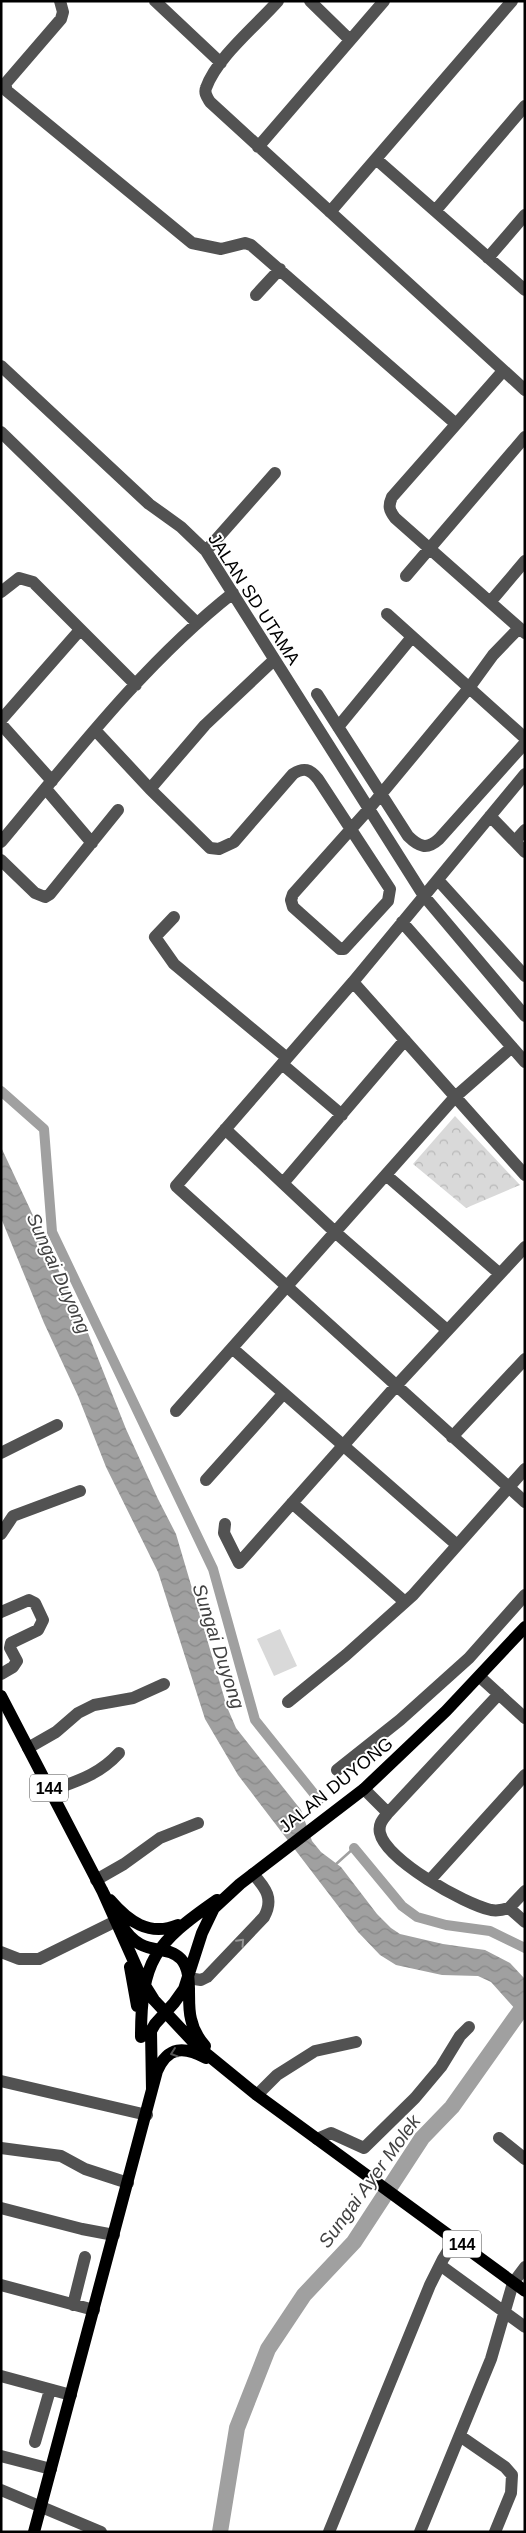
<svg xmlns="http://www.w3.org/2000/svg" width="526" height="2533" font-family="Arial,sans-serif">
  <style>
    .grass { fill: #d9d9d9 }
    .forest { fill: url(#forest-crowns) }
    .water { fill: url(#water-waves) }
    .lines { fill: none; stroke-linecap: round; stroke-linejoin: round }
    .stream { stroke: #a0a0a0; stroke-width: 2.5 }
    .canal { stroke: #a0a0a0; stroke-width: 10 }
    .river { stroke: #a0a0a0; stroke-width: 16 }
    .minor { stroke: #525252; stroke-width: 12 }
    .major { stroke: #000; stroke-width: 12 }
    .oneway { stroke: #979797 }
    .oneway2 { stroke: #595959 }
    .labels { text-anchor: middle; stroke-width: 4; stroke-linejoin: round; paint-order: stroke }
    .shield { fill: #fff; stroke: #4c4c4c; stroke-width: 1 }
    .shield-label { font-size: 16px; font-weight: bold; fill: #000 }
    .street-label { font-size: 18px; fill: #000; stroke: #fff }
    .water-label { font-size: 19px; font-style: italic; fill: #414141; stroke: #fff }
  </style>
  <defs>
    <pattern id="forest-crowns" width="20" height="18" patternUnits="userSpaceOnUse" patternTransform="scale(1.25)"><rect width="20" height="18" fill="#d9d9d9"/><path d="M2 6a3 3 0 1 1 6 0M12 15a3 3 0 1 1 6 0" fill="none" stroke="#b8b8b8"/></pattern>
    <pattern id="water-waves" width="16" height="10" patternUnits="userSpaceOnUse" patternTransform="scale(1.25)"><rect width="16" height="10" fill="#a0a0a0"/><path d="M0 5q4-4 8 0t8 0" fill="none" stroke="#888"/></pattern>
  </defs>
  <rect width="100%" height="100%" fill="#fff"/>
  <path class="grass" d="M280,1629L297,1666L274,1676L257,1639Z"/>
  <path class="forest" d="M455,1116L520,1185L466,1208L413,1164Z"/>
  <path class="water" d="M1,1147L88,1333L126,1429L158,1499L176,1534L227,1707L236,1728L301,1810L312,1841L321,1852L341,1867L377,1914L391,1928L400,1934L443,1944L485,1950L510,1963L525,1979V2020L491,1982L478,1976L442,1975L396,1965L380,1955L358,1932L238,1775L205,1719L158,1572L106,1467L78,1396L44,1323L1,1218Z"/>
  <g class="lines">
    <path class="stream" d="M335,1865L354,1848"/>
    <path class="canal" d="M1,1091L44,1129L52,1232L213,1569L255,1720L319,1800
      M354,1848L402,1906L417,1917L446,1925L490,1931L525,1948"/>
    <path class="river" d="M220,2532L237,2428L268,2349L304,2295L354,2242L422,2138L452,2107L525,2004"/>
    <path class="minor" d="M60,1L63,12L61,19L5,84L7,91L192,243L221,249L245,243L251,245L456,424
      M155,1L221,63
      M278,1C256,26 217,57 206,88C204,93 207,97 210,102L525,390
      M310,1L350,40
      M258,147L384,1
      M376,159L525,290
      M435,211L525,106
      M330,212L512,1
      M488,258L525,215
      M256,295L280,269
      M1,366L149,504L181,527L206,551L424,896L525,1016
      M503,371L392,497C388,506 389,510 395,518L525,633
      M1,432L197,623
      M206,551L275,473
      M406,576L525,437
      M1,592L19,578L33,582L136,685
      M491,601L525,561
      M387,614L525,738
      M317,694L408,836C419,847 427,850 439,839L525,743
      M1,720L80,630
      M1,724L52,781
      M338,727L412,637
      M96,731L150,789L210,848L219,849L234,842L293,774C304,767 310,769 318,779L390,889L388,901L344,949H340L293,907L291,900L293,894L368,810L469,688L493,655L519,628
      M525,774L353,982L176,1186L525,1502
      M46,789L92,843
      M150,789L205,725L274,660
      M490,816L525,852
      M515,841L525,830
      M1,842C73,756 144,663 233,593
      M1,860L35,893L45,897L50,894L118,810
      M438,880L525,976
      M174,917L155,937L174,964L287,1058
      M402,922L525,1062
      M353,982L525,1175
      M282,1064L342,1115
      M225,1129L335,1232L447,1330
      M386,1175L500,1274
      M284,1182L405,1040
      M232,1348L457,1545
      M176,1411L455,1097L512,1047
      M452,1437L525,1359
      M1,1453L57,1425
      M206,1480L283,1394
      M292,1503L405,1602
      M225,1524L224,1533L239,1563L396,1386L525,1247
      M1,1534L13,1516L80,1491
      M1,1612L29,1600L35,1603L43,1620L38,1630L11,1643L10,1648L17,1661L13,1667L1,1674
      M480,1677L525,1718
      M288,1702L346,1655L413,1595L525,1469
      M28,1748L56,1732L78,1713L94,1705L133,1698L164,1684
      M337,1770L400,1720L469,1658L525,1595
      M364,1789L388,1813C383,1819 378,1824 380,1833C386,1860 464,1904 491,1910C497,1911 503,1910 509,1908L525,1922
      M50,1791C77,1781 99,1775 119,1753
      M388,1813L499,1694
      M96,1880L124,1864L160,1838L198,1823
      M430,1880L525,1775
      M509,1908L525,1891
      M1,1952L19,1959H39L114,1922
      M188,1978L201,1980L207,1977L264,1917C274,1899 266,1888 253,1874
      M1,2081L147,2115
      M257,2095L277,2075L315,2051L356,2042
      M499,2138L525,2159
      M317,2139L331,2133L364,2148L415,2098L441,2067L460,2036L469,2027
      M1,2148L61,2156L85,2169L128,2183
      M1,2208L82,2229L114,2235
      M440,2265L525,2327
      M1,2285L94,2310
      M73,2305L85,2257
      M1,2376L71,2395
      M460,2436L505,2467L512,2475L511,2493L495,2532
      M35,2442L50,2390
      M1,2456L51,2469
      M1,2490L101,2532
      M329,2532L430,2285L443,2259L455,2240
      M420,2532L491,2359L513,2283L525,2267"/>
    <path class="major" d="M1,1696L105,1896
      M102,1890L144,1984L154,2000L198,2047L257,2095L525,2291
      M110,1900C128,1921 149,1937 178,1925
      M121,1924C142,1960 165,1942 181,1959C194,1973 186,2001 191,2019C193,2029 198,2038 205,2046
      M130,1967L137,2006
      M141,2037C141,1960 155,1943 217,1900
      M152,2090L151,2031L155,2024L174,2003L184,1989L202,1933L214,1908L240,1884L364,1789L446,1711L525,1627
      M34,2532L157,2071C168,2046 184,2046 206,2058"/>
  </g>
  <defs><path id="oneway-chevron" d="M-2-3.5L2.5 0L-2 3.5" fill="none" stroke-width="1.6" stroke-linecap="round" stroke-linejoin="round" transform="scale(1.25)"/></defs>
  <use class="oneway" href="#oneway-chevron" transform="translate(241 1942) rotate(-47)"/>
  <use class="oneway2" href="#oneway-chevron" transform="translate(174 2053) rotate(161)"/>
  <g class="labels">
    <g class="shield">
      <rect x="30" y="1774.5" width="38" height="27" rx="4"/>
      <rect x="443" y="2230.5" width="38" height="27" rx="4"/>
    </g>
    <g class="shield-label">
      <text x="49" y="1794">144</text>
      <text x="462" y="2250">144</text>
    </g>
    <g class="street-label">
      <text transform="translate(254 599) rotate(57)" y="6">JALAN SD UTAMA</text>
      <text transform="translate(336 1785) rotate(-39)" y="6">JALAN DUYONG</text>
    </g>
    <g class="water-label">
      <text transform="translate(59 1273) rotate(66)" y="7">Sungai Duyong</text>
      <text transform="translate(219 1646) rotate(72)" y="7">Sungai Duyong</text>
      <text transform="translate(369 2181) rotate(-54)" y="7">Sungai Ayer Molek</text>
    </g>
  </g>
  <rect width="526" height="2533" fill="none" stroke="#000000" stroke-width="5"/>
</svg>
